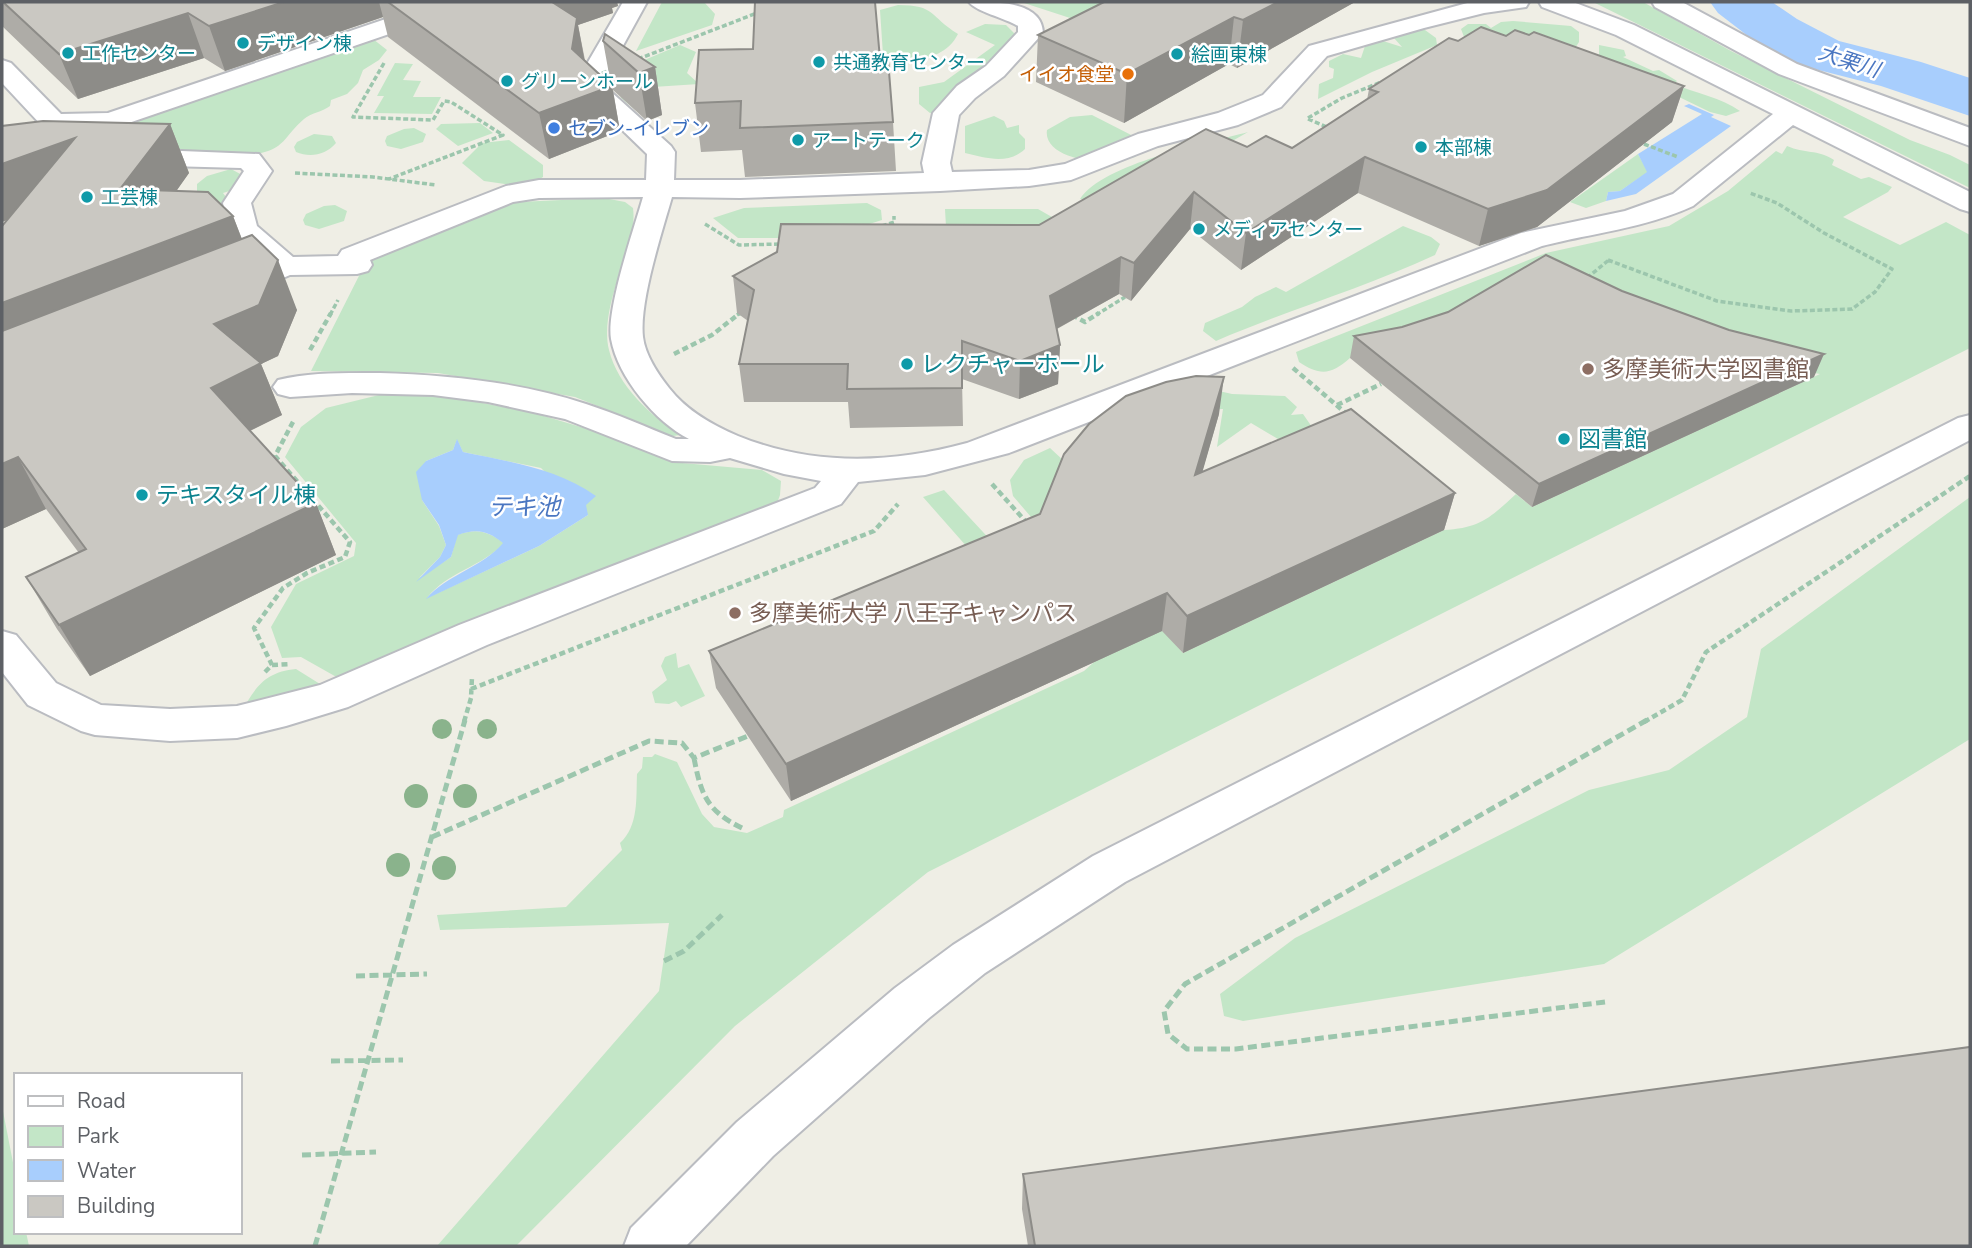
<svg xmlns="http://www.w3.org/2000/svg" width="1972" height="1248" font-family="'Nunito Sans','Noto Sans JP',sans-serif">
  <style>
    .green { fill: #c3e6c7; fill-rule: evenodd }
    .water { fill: #a8cefd }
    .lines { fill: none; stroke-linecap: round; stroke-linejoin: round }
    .river { fill: #a8cefd; fill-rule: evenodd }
    .minor-casing { stroke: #babcc1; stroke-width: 4 }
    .path-far2 { stroke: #9cc6ad; stroke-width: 3.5; stroke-dasharray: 5 2.5; stroke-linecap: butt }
    .path-far1 { stroke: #9cc6ad; stroke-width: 4.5; stroke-dasharray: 6 3.5; stroke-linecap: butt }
    .path { stroke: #9cc6ad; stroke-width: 5; stroke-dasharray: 9 4.5; stroke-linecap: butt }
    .minor { fill: #fff; fill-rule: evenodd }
    .path-bridge { stroke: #9cc6ad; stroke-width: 3.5; stroke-dasharray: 5 2.5; stroke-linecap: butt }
    .tree { fill: #8ab38c }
    .wall { fill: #aeaca7 }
    .shaded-wall { fill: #8d8c88 }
    .building { fill: #cac8c2; stroke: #8d8c88; stroke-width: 2 }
    .culture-dot { fill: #0f9aa8; stroke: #fff; stroke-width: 2.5 }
    .food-dot { fill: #e8710a; stroke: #fff; stroke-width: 2.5 }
    .shop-dot { fill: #3f7fe0; stroke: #fff; stroke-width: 2.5 }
    .education-dot { fill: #8d6e63; stroke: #fff; stroke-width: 2.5 }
    .labels { text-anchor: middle; stroke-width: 5; stroke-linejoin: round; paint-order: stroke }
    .far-culture-label { font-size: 19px; fill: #0d838f; stroke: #fff; text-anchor: start }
    .far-food-label { font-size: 19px; fill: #c56008; stroke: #fff; text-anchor: end }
    .far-shop-label { font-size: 19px; fill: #366cbe; stroke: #fff; text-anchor: start }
    .far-water-label { font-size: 21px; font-style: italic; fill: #4a76c1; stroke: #fff }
    .culture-label { font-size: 23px; fill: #0d838f; stroke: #fff; text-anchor: start }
    .education-label { font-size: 23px; fill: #785e54; stroke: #fff; text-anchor: start }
    .water-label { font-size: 24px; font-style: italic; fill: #4a76c1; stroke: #fff }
  </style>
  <rect width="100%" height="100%" fill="#efeee5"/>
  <path class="green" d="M662,2H704L715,14L712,25L636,51Z
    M1021,2H1158L1070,18Z
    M1593,2H1643L1731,51L1910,140L1950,155L1970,165V188Z
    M898,5C936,5 929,16 958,34C944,62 910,62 883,55L880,10Z
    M1513,21L1571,26L1579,32V42L1570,56L1466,42L1461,29L1468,24H1486L1491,28L1501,22Z
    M985,24L1006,25L1016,35L986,67L979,71C981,89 979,97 966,110L930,113L919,104V87L944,82L995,45L966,32Z
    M1405,28L1425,30L1436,38L1437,45L1372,72L1318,99L1319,84L1333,78L1334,69L1329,67V61L1343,54L1361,58L1366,43L1383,41L1402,47L1394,38L1395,33Z
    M373,39L387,50L379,60L363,70L358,83L347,94L331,100L330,106C322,112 311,113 304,119C284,136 285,150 255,154L106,148L116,125Z
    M680,45L696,52L687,73L699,84L653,87L649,121L621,98L616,72Z
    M1599,45L1624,50L1626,56L1623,57L1653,71L1659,70L1677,81L1674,84C1695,93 1722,98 1740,111L1726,116L1710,112L1613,65L1599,55Z
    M395,63L413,64L403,80L421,81L413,97H441L432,114L374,113L384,96H377Z
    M1092,115L1139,139V152L1135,157C1126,159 1117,161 1108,162C1088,163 1043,155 1047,130L1070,117Z
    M994,116L1004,121L1007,128L1019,125V133L1025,139V149C1008,165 986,158 965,153V126Z
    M480,123L493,133L458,146L436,129L441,124Z
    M414,128L426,134L423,142L401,149L387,146L385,141L387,136L404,129Z
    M1248,132L1126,202L1109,205L1080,199C1104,163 1205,144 1248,132Z
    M314,134L332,136L336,143C326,155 310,158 296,152L294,147L297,142Z
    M509,140L543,165V177L526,187L484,181L462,163L482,143Z
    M1787,146C1805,154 1817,149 1834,160L1832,165L1861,179L1869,177L1892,187L1888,192L1843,217L1900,245L1946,222L1970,235V348L928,872L735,1026L516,1246H437L659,991L669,923L440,930L437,915L566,907L622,850L620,843C639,826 636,797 637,774L642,768L643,757H652L655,754L677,762L702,814L714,827L747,833L783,817L784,810L1084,671L1148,614L1183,653L1444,530C1480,528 1490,518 1516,494L1532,507L1820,374L1775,366L1350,358C1331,375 1320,376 1299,362L1296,352L1546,253L1669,226L1728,191L1776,151L1782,154Z
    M1638,154L1648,172L1620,191L1608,192L1606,201L1586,208L1570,202Z
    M231,169L244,176L242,187L223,193L231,204L221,211L197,193V184L207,176Z
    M604,198L625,202L633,208C636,231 626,253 619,275C612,297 603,327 609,350C618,386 650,415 680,435L666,437L630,419L575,397L438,373L311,371L369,256L496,203Z
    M867,203L881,210L882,220L825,238H738L713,218L744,208Z
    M335,205L347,211L344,221L319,229L305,225L303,220L306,214L324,206Z
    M945,209H1038L1078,232L947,245Z
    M1403,226L1431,237L1440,244L1435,255C1364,288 1288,310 1216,341L1203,331L1205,323L1242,307L1255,297L1276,287L1286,292Z
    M1206,388L1232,394L1285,396L1297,407L1291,415L1303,414L1312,427L1278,439L1251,423L1217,447L1223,409L1165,412Z
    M379,395L446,396L534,413L611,436L671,462L762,470L781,481L780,495L775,509L340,679L301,657L282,658L271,627L296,584L354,556L356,543L285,457L301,427L326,408ZM457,440L463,452L541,468L588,515L539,546L427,598C447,572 482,567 504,543C487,531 477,528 457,535L451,557L419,578L440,557L446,545L439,526L422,500L426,461L453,450Z
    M1050,448L1064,461L1052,517H1031L1013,496L1010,480L1024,460Z
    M944,490L996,546L975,556L923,497Z
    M1970,497V739L1604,964L1243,1021L1224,1016L1220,994L1295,938L1589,790L1669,770L1747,717L1761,649Z
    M676,653L678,668L689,664L705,696L681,707L676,701L669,704L655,703L652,692L667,680L661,666L665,657Z
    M296,669L320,684L322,691L240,714C255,688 264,672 296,669Z
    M2,1106L16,1178V1232H26L29,1246H2Z"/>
  <path class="water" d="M1689,104L1714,115L1711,117L1731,126L1636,194L1606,201L1608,192L1620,191L1647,172L1638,154L1702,114L1684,106Z
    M457,439L463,452C511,462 556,468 596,496L586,505L588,515L539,546L426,599C447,574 482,568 503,543C488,531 477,528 458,535L451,557L416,582L440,557L446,545L439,525L422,500L416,472L426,461L453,450Z"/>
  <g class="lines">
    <path class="river" d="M1710,2H1772L1797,19L1839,41L1921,62L1970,78V116L1881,86L1799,65L1757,43L1718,13Z"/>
    <defs>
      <path id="minor" d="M436,2H471L468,7L111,129L54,130L44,128L2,83V60L11,63L61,114L108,113Z
        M623,2H647L614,62L609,90L671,146L675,152L674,180H740L924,173L922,163L933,113L957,86L986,66L1018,32V26C1005,18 975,11 969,2C993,2 1042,0 1043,33L1004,76L975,98L959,115L950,163L952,172L1029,170L1065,164L1138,134L1218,113L1263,95L1309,46L1471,2H1529L1526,7L1484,13L1424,28L1327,56L1281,107L1238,125L1158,146L1071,180L1029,186L940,191L740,198L672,197C662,232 639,302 643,337C645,355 658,374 669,388C687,411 712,425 738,436C812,466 890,464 967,443L1521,233L1625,211L1673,194L1773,114L1616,35L1542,7L1539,2H1573L1634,25L1970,192V212L1960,209L1793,125L1693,206C1645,228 1593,233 1542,246L1009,453L925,475L858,482L841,504L487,645L348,707L286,726L237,738L170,741L95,735L81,731L28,705L2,672V631L16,635L56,683L101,705L170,709L237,706L320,685L459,625L815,488L821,481L784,474L730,458L710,462L672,461L565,419L488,402L433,395L352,393L290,397L278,394L273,387L278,380C310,372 347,373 380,373C448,375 520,382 586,404C617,414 646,427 676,439H689C656,422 618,378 611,339C606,309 634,229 643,197L539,198L513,202L370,260L372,265L368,271L357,274L290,275L243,295L232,297L221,295L217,288L221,281L265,264L233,235L228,229L223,203L244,171L241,168L132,165L122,163L118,157L122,151L132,149L259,154L272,171L251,203L257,226L293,257L338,256L342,250L506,186L539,180H646L647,154L583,92L588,62Z
        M1652,2H1682L1797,64L1970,128V146L1779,74L1655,7Z
        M1970,415V440L1125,882L985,973L929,1018L773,1156L686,1246H624L631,1228L737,1122L895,988L953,945L1093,856L1958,418Z"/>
    </defs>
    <use href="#minor" class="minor-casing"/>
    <path class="path-far2" d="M384,63L353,117L433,120L444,101L451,102L503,135L389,179
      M1308,118L1342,98L1381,82
      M1308,119L1329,128
      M1644,144L1678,157
      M295,173L373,177L436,185
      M705,224L739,245L781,244
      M882,226L894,222V216
      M1608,260L1717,301L1791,311L1852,309L1875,292L1892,269L1824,233L1777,203L1750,193
      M1587,278L1610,259
      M330,315L338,300
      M737,315L740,313
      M1096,315L1125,297"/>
    <path class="path-far1" d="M1072,315L1085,322L1099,313
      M310,350L331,313
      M674,354L712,335L740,313
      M1293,368L1348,415
      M1337,405L1381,384
      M992,484L1028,524
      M272,665L290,664
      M265,672L272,665L254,628L283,588L307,573L345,557L350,542L275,456L294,420
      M471,689L874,531L898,504
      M464,722L471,698L472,677
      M1644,722L1682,700L1706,652L1970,476"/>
    <path class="path" d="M694,758C701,795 707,811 742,828
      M432,837L649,741L682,743L694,758L748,736
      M664,961L684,951L722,915
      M356,976L427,974
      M1605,1002L1236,1049H1187L1168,1034L1164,1011L1185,984L1647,720
      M331,1061L403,1060
      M302,1155L376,1152
      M315,1246L465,720"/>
    <use href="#minor" class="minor"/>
    <path class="path-bridge" d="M638,59L757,13
      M595,76L613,69"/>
  </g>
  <g class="tree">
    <circle cx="442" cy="729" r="10"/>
    <circle cx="487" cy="729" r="10"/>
    <circle cx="416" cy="796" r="12"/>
    <circle cx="465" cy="796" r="12"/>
    <circle cx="398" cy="865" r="12"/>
    <circle cx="444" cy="868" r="12"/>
  </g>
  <path class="wall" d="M2,2H617L618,6L612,8L613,13L578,25L585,60L611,85L603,41L655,67L662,115L647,121L613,90L620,131L549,159L388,37L383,17L225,71L204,58L78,99L2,26Z
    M1355,2L1237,68L1229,64L1124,123L1036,82L1038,35Z
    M1506,36L1684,86L1672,122L1537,227L1479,246L1358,193L1241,270L1190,229L1131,301L1119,294L1057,329L1060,345L1058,384L1019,399L962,379L963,426L850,428L848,402H744L739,364L748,321L737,313L733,276L1039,225L1247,147L1292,148L1367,100L1369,89L1458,41Z
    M880,59L893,122L896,171L745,177L742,150L701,152L695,103Z
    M170,124L189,173L176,191L233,216L242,239L297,310L278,356L261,364L282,415L250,431L316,503L336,555L90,676L57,629L26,577L79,553L46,509L2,529V226L6,221Z
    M1622,291L1814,377L1532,507L1350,358L1354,336Z
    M1219,414L1202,472L1455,493L1444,530L1183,653L1162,631L791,801L716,688L709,651L1040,514Z
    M1023,1174L1970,1246H1028L1022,1209Z"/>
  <path class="shaded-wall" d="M284,2H379L383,17L225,71L209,26Z
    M539,2H617L618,6L612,8L613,13L578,25L585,63L581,94Z
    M1278,2H1355L1237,68L1243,20Z
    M188,13L204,58L78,99L59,54Z
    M1234,17L1229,64L1124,123L1127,74Z
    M655,67L662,115L647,121L639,73Z
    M612,86L620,131L549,159L539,113Z
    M1684,86L1672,122L1537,227L1479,246L1488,209Z
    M170,124L189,173L142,240L120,189Z
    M75,138L97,188L2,222V164Z
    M1365,157L1358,193L1241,270L1246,233Z
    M1194,192L1190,229L1131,301L1134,263Z
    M233,216L252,266L2,359V303Z
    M1121,257L1119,294L1049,333L1050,296Z
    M278,260L297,310L278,356L261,364L282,415L233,439L211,388L214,324Z
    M1060,345L1058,384L1019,399L1020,361Z
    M1824,354L1814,377L1532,507L1539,484Z
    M1224,377L1219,414L1191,512L1195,475Z
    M18,457L46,509L2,529V464Z
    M1455,493L1444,530L1183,653L1187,616Z
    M316,503L336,555L90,676L59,625Z
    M1167,593L1162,631L791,801L786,764Z"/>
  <path class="building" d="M3,2H284L209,26L188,13L59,54Z
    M388,2H552L577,18L572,49L612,86L539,113Z
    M755,2H875L880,59H888L893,122L740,128L741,101L695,103L699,50L753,49Z
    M1104,2H1278L1243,20L1234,17L1127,74L1038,35Z
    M1481,27L1506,36L1515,30L1529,35L1534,32L1684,86L1547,190L1488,209L1365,157L1246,233L1194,192L1134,263L1121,257L1050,296L1060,345L1020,361L962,341V388L847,389L848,364H739L754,290L733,276L777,252L781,224L1039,225L1206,129L1247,147L1266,136L1292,148L1378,92L1369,89L1449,38L1458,41Z
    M605,34L655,67L639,73L603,41Z
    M43,121L170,124L120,189L208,192L233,216L2,303V226L75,138L2,164V126Z
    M252,235L278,260L259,305L214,324L261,363L211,388L316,503L59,625L26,577L86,549L18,457L2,464V331Z
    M1546,255L1622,291L1729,330L1824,354L1539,484L1354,336L1402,327L1448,312Z
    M1196,376L1224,377L1195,475L1351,409L1455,493L1187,616L1167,593L786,764L709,651L1040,514L1064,454L1089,424L1126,396L1166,382Z
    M1970,1047V1246H1035L1023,1174Z"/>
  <g class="culture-dot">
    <circle cx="243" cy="43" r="7"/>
    <circle cx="68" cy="53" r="7"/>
    <circle cx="1177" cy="54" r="7"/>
    <circle cx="819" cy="62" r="7"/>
    <circle cx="507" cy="81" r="7"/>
    <circle cx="798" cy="140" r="7"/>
    <circle cx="1421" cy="147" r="7"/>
    <circle cx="87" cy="197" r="7"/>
    <circle cx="1199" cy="229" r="7"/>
    <circle cx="907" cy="364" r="7"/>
    <circle cx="1564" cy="439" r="7"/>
    <circle cx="142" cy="495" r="7"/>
  </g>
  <circle class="food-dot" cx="1128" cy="74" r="7"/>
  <circle class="shop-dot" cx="554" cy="128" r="7"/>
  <g class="education-dot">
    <circle cx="1588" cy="369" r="7"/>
    <circle cx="735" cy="613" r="7"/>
  </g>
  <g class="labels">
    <g class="far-culture-label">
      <text x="257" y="50">デザイン棟</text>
      <text x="82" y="60">工作センター</text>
      <text x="1191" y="61">絵画東棟</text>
      <text x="833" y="69">共通教育センター</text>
      <text x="521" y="88">グリーンホール</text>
      <text x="812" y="147">アートテーク</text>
      <text x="1435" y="154">本部棟</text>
      <text x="101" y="204">工芸棟</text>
      <text x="1213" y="236">メディアセンター</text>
    </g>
    <g class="far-food-label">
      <text x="1114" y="81">イイオ食堂</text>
    </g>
    <g class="far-shop-label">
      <text x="568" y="135">セブン-イレブン</text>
    </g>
    <g class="far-water-label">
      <text transform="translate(1849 61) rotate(18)" y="7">大栗川</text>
    </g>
    <g class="culture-label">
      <text x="921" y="372">レクチャーホール</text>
      <text x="1578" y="447">図書館</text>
      <text x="156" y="503">テキスタイル棟</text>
    </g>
    <g class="education-label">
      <text x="1602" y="377">多摩美術大学図書館</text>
      <text x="749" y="621">多摩美術大学 八王子キャンパス</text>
    </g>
    <g class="water-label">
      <text x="524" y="515">テキ池</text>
    </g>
  </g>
  <rect width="1972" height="1248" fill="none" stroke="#5d6065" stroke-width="7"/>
  <rect x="14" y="1073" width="228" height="161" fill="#ffffff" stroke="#bebfc1" stroke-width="2"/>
  <rect x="28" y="1096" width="35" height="10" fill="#ffffff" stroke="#bebfc1" stroke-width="2"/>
  <text x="77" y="1108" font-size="21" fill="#5d6065">Road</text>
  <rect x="28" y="1126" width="35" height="21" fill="#c3e6c7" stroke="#bebfc1" stroke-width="2"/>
  <text x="77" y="1143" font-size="21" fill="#5d6065">Park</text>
  <rect x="28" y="1160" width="35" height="21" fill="#a8cefd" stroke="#bebfc1" stroke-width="2"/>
  <text x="77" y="1178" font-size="21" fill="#5d6065">Water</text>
  <rect x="28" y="1196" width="35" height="21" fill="#cac8c2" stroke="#bebfc1" stroke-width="2"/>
  <text x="77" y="1213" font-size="21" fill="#5d6065">Building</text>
</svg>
